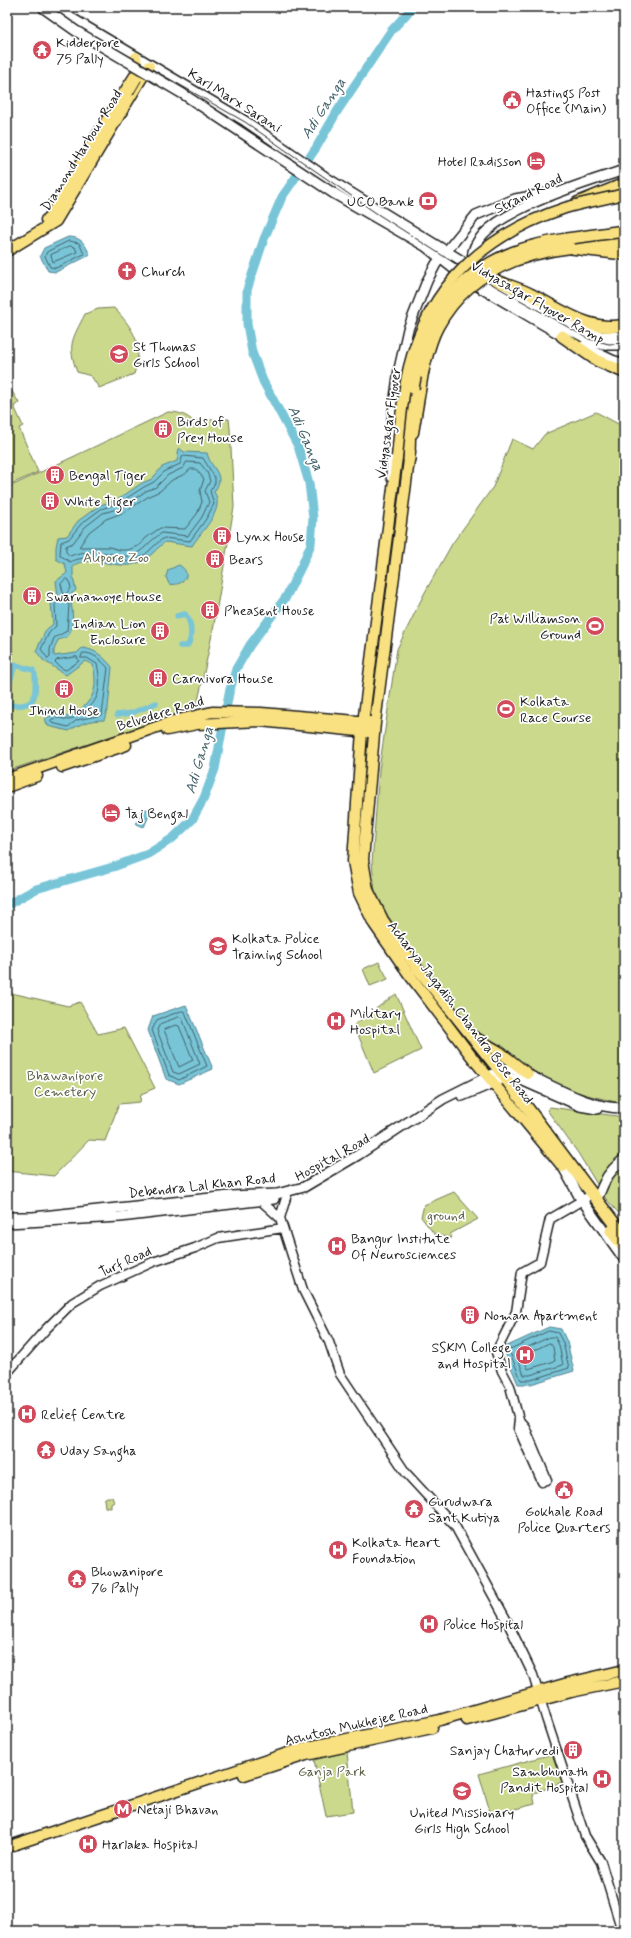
<svg xmlns="http://www.w3.org/2000/svg" width="631" height="1938" font-family="Mynerve,sans-serif">
  <style>
    .green { fill: #cbd98d; stroke: #747a54 }
    .water { fill: #79c5d8; stroke: #54818d }
    .lines { fill: none; stroke-linecap: round; stroke-linejoin: round }
    .shore { stroke: #416067; stroke-width: 1 }
    .canal { stroke: #79c5d8; stroke-width: 5.5 }
    .river { stroke: #79c5d8; stroke-width: 9 }
    .tertiary-casing { stroke: #1c1c1c; stroke-width: 11 }
    .secondary-casing { stroke: #1c1c1c; stroke-width: 12 }
    .primary-casing { stroke: #1c1c1c; stroke-width: 13 }
    .trunk-casing { stroke: #1c1c1c; stroke-width: 13 }
    .motorway-casing { stroke: #1c1c1c; stroke-width: 14 }
    .tertiary { stroke: #fff; stroke-width: 8 }
    .secondary { stroke: #fff; stroke-width: 9 }
    .primary { stroke: #f9e181; stroke-width: 10 }
    .trunk { stroke: #f9e181; stroke-width: 10 }
    .motorway { stroke: #f9e181; stroke-width: 11 }
    .tram { stroke: #1c1c1c; stroke-width: 1 }
    .secondary-bridge-casing { stroke: #1c1c1c; stroke-width: 12; stroke-linecap: butt }
    .trunk-bridge-casing { stroke: #1c1c1c; stroke-width: 13; stroke-linecap: butt }
    .motorway-bridge-casing { stroke: #1c1c1c; stroke-width: 14; stroke-linecap: butt }
    .secondary-bridge { stroke: #fff; stroke-width: 9 }
    .trunk-bridge { stroke: #f9e181; stroke-width: 10 }
    .motorway-bridge { stroke: #f9e181; stroke-width: 11 }
    .labels { text-anchor: middle; stroke-width: 3.5; stroke-linejoin: round; paint-order: stroke }
    .poi-label { font-size: 14px; fill: #1c1c1c; stroke: #fff; text-anchor: start }
    .street-label { font-size: 14px; fill: #1c1c1c; stroke: #fff }
    .park-label { font-size: 14px; fill: #595e44; stroke: #fff }
    .water-label { font-size: 15px; font-style: italic; fill: #416067; stroke: #fff }
  </style>
  <rect width="100%" height="100%" fill="#fff"/>
  <filter id="ink" filterUnits="userSpaceOnUse"><feTurbulence type="fractalNoise" baseFrequency=".025" numOctaves="2"/><feDisplacementMap in="SourceGraphic" scale="8" xChannelSelector="R" yChannelSelector="G"/><feConvolveMatrix kernelMatrix="1 2 1 2 8 2 1 2 1" color-interpolation-filters="sRGB"/></filter>
  <g filter="url(#ink)">
    <path class="green" d="M114,308C134,329 144,345 134,374L99,388L91,376L77,372C67,344 72,340 85,314L98,309Z
      M7,383L19,403L14,406L23,426L19,428L38,472L7,486Z
      M168,412C178,412 185,414 193,421L229,419L230,428L234,507L214,625L197,706L181,713L7,771V488Z
      M596,412L622,426H624V1103H620L571,1091L508,1060L467,1025L422,967L388,918L375,892L372,863L379,770L397,649L424,594L452,544L493,487L512,439L533,449L545,434Z
      M379,962L388,979L370,986L363,969Z
      M7,992L68,1006L80,1002L98,1034L124,1028L155,1088L141,1094L140,1102L119,1104L105,1141L89,1140L54,1176L7,1171Z
      M396,994L421,1050L374,1073L354,1025Z
      M550,1107L624,1117V1219L606,1199L578,1153L547,1110Z
      M454,1192L478,1219L450,1234L452,1238L435,1235L421,1217L424,1205Z
      M107,1497H112L114,1502L111,1504V1508L105,1507L104,1499Z
      M347,1752L353,1812L326,1816L314,1760Z
      M552,1754L562,1782L533,1794L535,1804L491,1815L479,1774Z"/>
    <path class="water" d="M68,237C82,237 85,244 90,255L56,272L48,271L40,256L44,248Z
      M179,448L184,452L207,453C211,470 227,474 214,492C226,510 201,531 192,546L165,542C152,552 148,562 130,565C113,567 87,555 73,566V578L76,590L69,596C73,604 75,631 67,637C65,638 61,639 58,640L54,650V656L77,653L82,648C95,649 104,657 112,667L108,708L104,720C90,720 81,723 69,731L48,726L45,719C53,713 59,714 68,717C92,704 99,692 93,665L85,661L66,675L43,660L36,651L46,630L53,624L51,603L58,596L56,581L67,573L65,564L56,559V547L58,537L67,536L78,521L100,505L117,500L142,483L152,479L162,467L177,461Z
      M179,565C194,574 183,587 169,584L166,577L168,570Z
      M143,808L151,811L144,827L136,824Z
      M186,1005L213,1069L179,1084L166,1079L148,1030L153,1016Z
      M549,1327L561,1329L567,1342L574,1371L531,1384H518L503,1348Z"/>
    <g class="lines">
      <path class="shore" d="M69,241L79,243L84,254L56,268L50,267L45,256L47,252Z
        M70,246L75,247L77,252L53,262L51,255Z
        M183,456L203,458L215,478V483L210,491L214,504L206,519L190,541L164,538C150,547 149,556 131,561C123,563 117,560 109,559C98,556 80,557 70,562L60,555L61,542L69,539L81,524L101,509L119,503L144,487L154,482L165,471L180,464Z
        M187,462L200,463L207,472L210,481L205,491L209,502L202,517L188,536L162,533C149,540 144,553 129,556C122,557 117,555 111,554C100,551 80,551 70,556L66,552V546L73,543L85,527L103,513L121,508L146,491L156,487L168,475L183,468Z
        M191,469H196L204,479L200,491L202,502L197,514L185,529L160,528L146,538L140,545L128,550H120L109,547H79L89,532L106,519L125,512L149,496L160,491L172,480L185,474Z
        M66,579L69,580L71,588L64,596L61,584Z
        M64,596L69,605L67,631L54,638L50,649V657L48,659L41,649L49,633L56,626L55,605Z
        M83,653C93,652 102,661 108,668L102,715L77,720L68,727L52,723L50,721L52,719L59,718L69,720C96,708 104,694 97,664L87,658H81Z
        M77,657L79,661L66,670L61,668L55,662L57,660Z
        M182,1011L185,1012L207,1066L179,1080L169,1075L152,1030L157,1020Z
        M179,1017L182,1018L200,1064L179,1074L173,1072L157,1030L160,1024Z
        M176,1025L179,1026L193,1060L179,1067L164,1030Z
        M549,1331L558,1333L563,1343L569,1368L531,1380H521L509,1350Z
        M550,1337H555L559,1345L563,1365L530,1375H524L516,1353Z
        M550,1343L553,1347L555,1361L528,1369L523,1356Z"/>
      <path class="canal" d="M177,616L185,614C192,622 193,638 187,646H180
        M33,670L15,665L8,688L9,705C37,708 36,697 35,674
        M117,715L132,713L156,703"/>
      <path class="river" d="M7,905L36,889L113,867L148,854L173,838L192,820L204,798L215,769L229,693L236,669L250,645L286,597L302,565L311,544L313,518L309,483L298,446L263,381L252,352L247,324V290L264,239L282,197L316,148L338,110L391,31L413,7"/>
      <defs>
        <path id="tertiary" d="M261,1196V1201L280,1218L303,1290L329,1342L340,1374L406,1473L455,1526L507,1621L533,1675L546,1718L585,1836L601,1862L622,1931
          M280,1218L288,1191
          M7,1373L46,1329L72,1303L100,1286L153,1262L195,1248L218,1238L283,1228
          M519,1420L518,1428L542,1482
          M547,1480L525,1427L519,1420L510,1386L502,1371L496,1352L516,1312L522,1272L540,1262L550,1219L586,1198"/>
        <path id="secondary" d="M53,7L245,121L327,178L472,267
          M330,185L333,193L425,246L469,281L568,339
          M474,266C456,218 592,181 624,170
          M474,277L591,341L603,345H624
          M522,295L589,332L601,336H624
          M583,346L612,360L624,364
          M391,477L392,420L399,369L408,329L427,281L436,264L476,215L515,199L555,192
          M462,1096L505,1078L521,1080L580,1106L597,1109
          M563,1167L579,1196L624,1259
          M599,1203L596,1200C600,1194 601,1189 604,1183C608,1173 616,1166 624,1159
          M7,1217H33L230,1196L277,1194L304,1187L358,1155L443,1099L499,1071L510,1069L520,1071C551,1085 590,1109 624,1108
          M7,1223L120,1217L274,1199"/>
        <path id="primary" d="M46,220L49,218L98,134L136,74L138,69L136,57
          M7,251L56,221L149,66
          M467,1720L571,1692L624,1681
          M244,1775L306,1755L432,1728
          M7,1847L303,1748L440,1720L568,1683L624,1670"/>
        <path id="trunk" d="M580,247L624,242
          M413,433L423,373
          M410,452L375,723L363,860L368,890L383,920L416,967L505,1078
          M397,457L362,731L353,861L359,893L374,924L408,973L475,1061L563,1167
          M167,730L197,724L260,721L368,732
          M62,767L126,745
          M7,779L174,721L212,712L261,713L369,722
          M7,787L37,776
          M474,1037L500,1052L528,1074"/>
        <path id="motorway" d="M577,203L624,184
          M571,248L624,254
          M497,281C509,286 521,289 532,295C560,309 591,333 624,325
          M562,336L598,361L624,372
          M409,459L410,414L413,388
          M505,1078L624,1236
          M611,1231L624,1248"/>
      </defs>
      <use href="#tertiary" class="tertiary-casing"/>
      <use href="#secondary" class="secondary-casing"/>
      <use href="#primary" class="primary-casing"/>
      <use href="#trunk" class="trunk-casing"/>
      <use href="#motorway" class="motorway-casing"/>
      <use href="#tertiary" class="tertiary"/>
      <use href="#secondary" class="secondary"/>
      <use href="#primary" class="primary"/>
      <use href="#trunk" class="trunk"/>
      <use href="#motorway" class="motorway"/>
      <path class="tram" d="M51,7L80,28L245,122L376,213L451,261L589,339L609,344L624,343
        M133,95L141,81"/>
      <defs>
        <path id="secondary-bridge" d="M42,7L76,31L183,94L333,193"/>
        <path id="trunk-bridge" d="M423,373C427,358 430,341 438,327C466,275 515,254 571,248
          M397,457C400,427 402,396 409,367C429,285 486,234 565,208C584,202 605,199 624,194"/>
        <path id="motorway-bridge" d="M413,388C424,323 454,272 520,250C553,239 589,236 624,231"/>
      </defs>
      <use href="#secondary-bridge" class="secondary-bridge-casing"/>
      <use href="#trunk-bridge" class="trunk-bridge-casing"/>
      <use href="#motorway-bridge" class="motorway-bridge-casing"/>
      <use href="#secondary-bridge" class="secondary-bridge"/>
      <use href="#trunk-bridge" class="trunk-bridge"/>
      <use href="#motorway-bridge" class="motorway-bridge"/>
    </g>
  </g>
  <defs>
    <symbol id="temple-disc" viewBox="-11 -11 22 22"><circle r="9.5" fill="#d1495b" stroke="#fff"/><path d="M0-6L5-2H3V0L6.5 2.5H4V6H1.5V3h-3V6H-4V2.5H-6.5L-3 0V-2H-5Z" fill="#fff"/></symbol>
    <symbol id="civic-disc" viewBox="-11 -11 22 22"><circle r="9.5" fill="#d1495b" stroke="#fff"/><path d="M-.6-6.5H3V-4.5H.6V-3L4-1V1h2V6H-6V1h2V-1L-.6-3ZM-1.2 2.5V6h2.4V2.5Z" fill="#fff"/></symbol>
    <symbol id="hotel-disc" viewBox="-11 -11 22 22"><circle r="9.5" fill="#d1495b" stroke="#fff"/><path d="M-6-4.5h1.5V1H6V5H4.5V3h-9V5H-6ZM-4 0a1.8 1.8 0 1 1 3.6 0ZM.5 0V-2.5h3Q6-2.5 6 0Z" fill="#fff"/></symbol>
    <symbol id="bank-disc" viewBox="-11 -11 22 22"><circle r="9.5" fill="#d1495b" stroke="#fff"/><path d="M-6-4H6V4H-6ZM0-2.3a2.3 2.3 0 1 0 0 4.6a2.3 2.3 0 1 0 0-4.6Z" fill="#fff"/></symbol>
    <symbol id="church-disc" viewBox="-11 -11 22 22"><circle r="9.5" fill="#d1495b" stroke="#fff"/><path d="M-1.2-6h2.4v3.5h3.3v2.4h-3.3V6h-2.4V-.1h-3.3v-2.4h3.3Z" fill="#fff"/></symbol>
    <symbol id="school-disc" viewBox="-11 -11 22 22"><circle r="9.5" fill="#d1495b" stroke="#fff"/><path d="M0-5L7-2L0 1L-7-2ZM-4 1L0 2.5L4 1V4Q0 6-4 4Z" fill="#fff"/></symbol>
    <symbol id="building-disc" viewBox="-11 -11 22 22"><circle r="9.5" fill="#d1495b" stroke="#fff"/><path d="M-4-6H4V6H1V3H-1V6H-4ZM-2.5-4.3h1.7v1.8h-1.7ZM.8-4.3h1.7v1.8H.8ZM-2.5-1h1.7V.8h-1.7ZM.8-1h1.7V.8H.8Z" fill="#fff"/></symbol>
    <symbol id="stadium-disc" viewBox="-11 -11 22 22"><circle r="9.5" fill="#d1495b" stroke="#fff"/><path d="M0-5a6.5 5 0 1 0 0 10a6.5 5 0 1 0 0-10ZM-3.5-1.8h7v3.6h-7Z" fill="#fff"/></symbol>
    <symbol id="university-disc" viewBox="-11 -11 22 22"><circle r="9.5" fill="#d1495b" stroke="#fff"/><path d="M0-5L7-2L0 1L-7-2ZM-4 1L0 2.5L4 1V4Q0 6-4 4Z" fill="#fff"/></symbol>
    <symbol id="hospital-disc" viewBox="-11 -11 22 22"><circle r="9.5" fill="#d1495b" stroke="#fff"/><path d="M-5-5h3v3.5h4V-5h3V5h-3V1.5h-4V5h-3Z" fill="#fff"/></symbol>
    <symbol id="metro-disc" viewBox="-11 -11 22 22"><circle r="9.5" fill="#d1495b" stroke="#fff"/><path d="M-5.5 5V-5H-3L0 0L3-5H5.5V5H3V-.5L0 4L-3-.5V5Z" fill="#fff"/></symbol>
  </defs>
  <g fill-rule="evenodd">
    <use href="#temple-disc" x="31" y="39" width="22" height="22"/>
    <use href="#civic-disc" x="501" y="89" width="22" height="22"/>
    <use href="#hotel-disc" x="525" y="150" width="22" height="22"/>
    <use href="#bank-disc" x="417" y="190" width="22" height="22"/>
    <use href="#church-disc" x="116" y="260" width="22" height="22"/>
    <use href="#school-disc" x="108" y="343" width="22" height="22"/>
    <use href="#building-disc" x="152" y="418" width="22" height="22"/>
    <use href="#building-disc" x="44" y="464" width="22" height="22"/>
    <use href="#building-disc" x="39" y="490" width="22" height="22"/>
    <use href="#building-disc" x="211" y="525" width="22" height="22"/>
    <use href="#building-disc" x="204" y="548" width="22" height="22"/>
    <use href="#building-disc" x="21" y="585" width="22" height="22"/>
    <use href="#building-disc" x="199" y="599" width="22" height="22"/>
    <use href="#stadium-disc" x="584" y="615" width="22" height="22"/>
    <use href="#building-disc" x="149" y="620" width="22" height="22"/>
    <use href="#building-disc" x="147" y="667" width="22" height="22"/>
    <use href="#building-disc" x="53" y="678" width="22" height="22"/>
    <use href="#stadium-disc" x="495" y="698" width="22" height="22"/>
    <use href="#hotel-disc" x="100" y="802" width="22" height="22"/>
    <use href="#university-disc" x="207" y="935" width="22" height="22"/>
    <use href="#hospital-disc" x="325" y="1010" width="22" height="22"/>
    <use href="#hospital-disc" x="326" y="1235" width="22" height="22"/>
    <use href="#building-disc" x="459" y="1304" width="22" height="22"/>
    <use href="#hospital-disc" x="514" y="1344" width="22" height="22"/>
    <use href="#hospital-disc" x="16" y="1403" width="22" height="22"/>
    <use href="#temple-disc" x="35" y="1439" width="22" height="22"/>
    <use href="#civic-disc" x="553" y="1479" width="22" height="22"/>
    <use href="#temple-disc" x="403" y="1498" width="22" height="22"/>
    <use href="#hospital-disc" x="327" y="1539" width="22" height="22"/>
    <use href="#temple-disc" x="66" y="1568" width="22" height="22"/>
    <use href="#hospital-disc" x="418" y="1613" width="22" height="22"/>
    <use href="#building-disc" x="562" y="1739" width="22" height="22"/>
    <use href="#hospital-disc" x="591" y="1768" width="22" height="22"/>
    <use href="#school-disc" x="451" y="1780" width="22" height="22"/>
    <use href="#metro-disc" x="112" y="1798" width="22" height="22"/>
    <use href="#hospital-disc" x="77" y="1833" width="22" height="22"/>
  </g>
  <g class="labels">
    <g class="poi-label">
      <text x="56" y="47">Kidderpore<tspan x="56" dy="16">75 Pally</tspan></text>
      <text x="526" y="97">Hastings Post<tspan x="526" dy="16">Office (Main)</tspan></text>
      <text x="522" y="166" text-anchor="end">Hotel Radisson</text>
      <text x="414" y="206" text-anchor="end">UCO Bank</text>
      <text x="141" y="276">Church</text>
      <text x="133" y="351">St Thomas<tspan x="133" dy="16">Girls School</tspan></text>
      <text x="177" y="426">Birds of<tspan x="177" dy="16">Prey House</tspan></text>
      <text x="69" y="480">Bengal Tiger</text>
      <text x="64" y="506">White Tiger</text>
      <text x="236" y="541">Lynx House</text>
      <text x="229" y="564">Bears</text>
      <text x="46" y="601">Swarnamoye House</text>
      <text x="224" y="615">Pheasent House</text>
      <text x="581" y="623" text-anchor="end">Pat Williamson<tspan x="581" dy="16">Ground</tspan></text>
      <text x="146" y="628" text-anchor="end">Indian Lion<tspan x="146" dy="16">Enclosure</tspan></text>
      <text x="172" y="683">Carnivora House</text>
      <text x="520" y="706">Kolkata<tspan x="520" dy="16">Race Course</tspan></text>
      <text x="64" y="715" text-anchor="middle">Jhind House</text>
      <text x="125" y="818">Taj Bengal</text>
      <text x="232" y="943">Kolkata Police<tspan x="232" dy="16">Training School</tspan></text>
      <text x="350" y="1018">Military<tspan x="350" dy="16">Hospital</tspan></text>
      <text x="351" y="1243">Bangur Institute<tspan x="351" dy="16">Of Neurosciences</tspan></text>
      <text x="484" y="1320">Noman Apartment</text>
      <text x="511" y="1352" text-anchor="end">SSKM College<tspan x="511" dy="16">and Hospital</tspan></text>
      <text x="41" y="1419">Relief Centre</text>
      <text x="60" y="1455">Uday Sangha</text>
      <text x="428" y="1506">Gurudwara<tspan x="428" dy="16">Sant Kutiya</tspan></text>
      <text x="564" y="1516" text-anchor="middle">Gokhale Road<tspan x="564" dy="16">Police Quarters</tspan></text>
      <text x="352" y="1547">Kolkata Heart<tspan x="352" dy="16">Foundation</tspan></text>
      <text x="91" y="1576">Bhowanipore<tspan x="91" dy="16">76 Pally</tspan></text>
      <text x="443" y="1629">Police Hospital</text>
      <text x="559" y="1755" text-anchor="end">Sanjay Chaturvedi</text>
      <text x="588" y="1776" text-anchor="end">Sambhunath<tspan x="588" dy="16">Pandit Hospital</tspan></text>
      <text x="137" y="1814">Netaji Bhavan</text>
      <text x="462" y="1817" text-anchor="middle">United Missionary<tspan x="462" dy="16">Girls High School</tspan></text>
      <text x="102" y="1849">Harlaka Hospital</text>
    </g>
    <g class="street-label">
      <text transform="translate(235 100) rotate(32)" y="5">Karl Marx Sarani</text>
      <text transform="translate(81 150) rotate(-58)" y="5">Diamond Harbour Road</text>
      <text transform="translate(528 193) rotate(-26)" y="5">Strand Road</text>
      <text transform="translate(538 302) rotate(30)" y="5">Vidyasagar Flyover Ramp</text>
      <text transform="translate(388 423) rotate(-82)" y="5">Vidyasagar Flyover</text>
      <text transform="translate(160 713) rotate(-17)" y="5">Belvedere Road</text>
      <text transform="translate(461 1012) rotate(52)" y="5">Acharya Jagadish Chandra Bose Road</text>
      <text transform="translate(332 1157) rotate(-29)" y="5">Hospital Road</text>
      <text transform="translate(202 1185) rotate(-6)" y="5">Debendra Lal Khan Road</text>
      <text transform="translate(125 1261) rotate(-24)" y="5">Turf Road</text>
      <text transform="translate(356 1724) rotate(-13)" y="5">Ashutosh Mukhejee Road</text>
    </g>
    <g class="park-label">
      <text x="116" y="562">Alipore Zoo</text>
      <text x="65" y="1080">Bhawanipore<tspan x="65" dy="16">Cemetery</tspan></text>
      <text x="446" y="1220">ground</text>
      <text x="332" y="1776">Ganja Park</text>
    </g>
    <g class="water-label">
      <text transform="translate(323 108) rotate(-57)" y="5">Adi Ganga</text>
      <text transform="translate(306 438) rotate(67)" y="5">Adi Ganga</text>
      <text transform="translate(199 760) rotate(-74)" y="5">Adi Ganga</text>
    </g>
  </g>
  <rect width="631" height="1938" fill="none" stroke="#fff" stroke-width="24"/>
  <rect x="12" y="12" width="607" height="1914" fill="none" stroke="#1c1c1c" stroke-width="1.5" filter="url(#ink)"/>
</svg>
